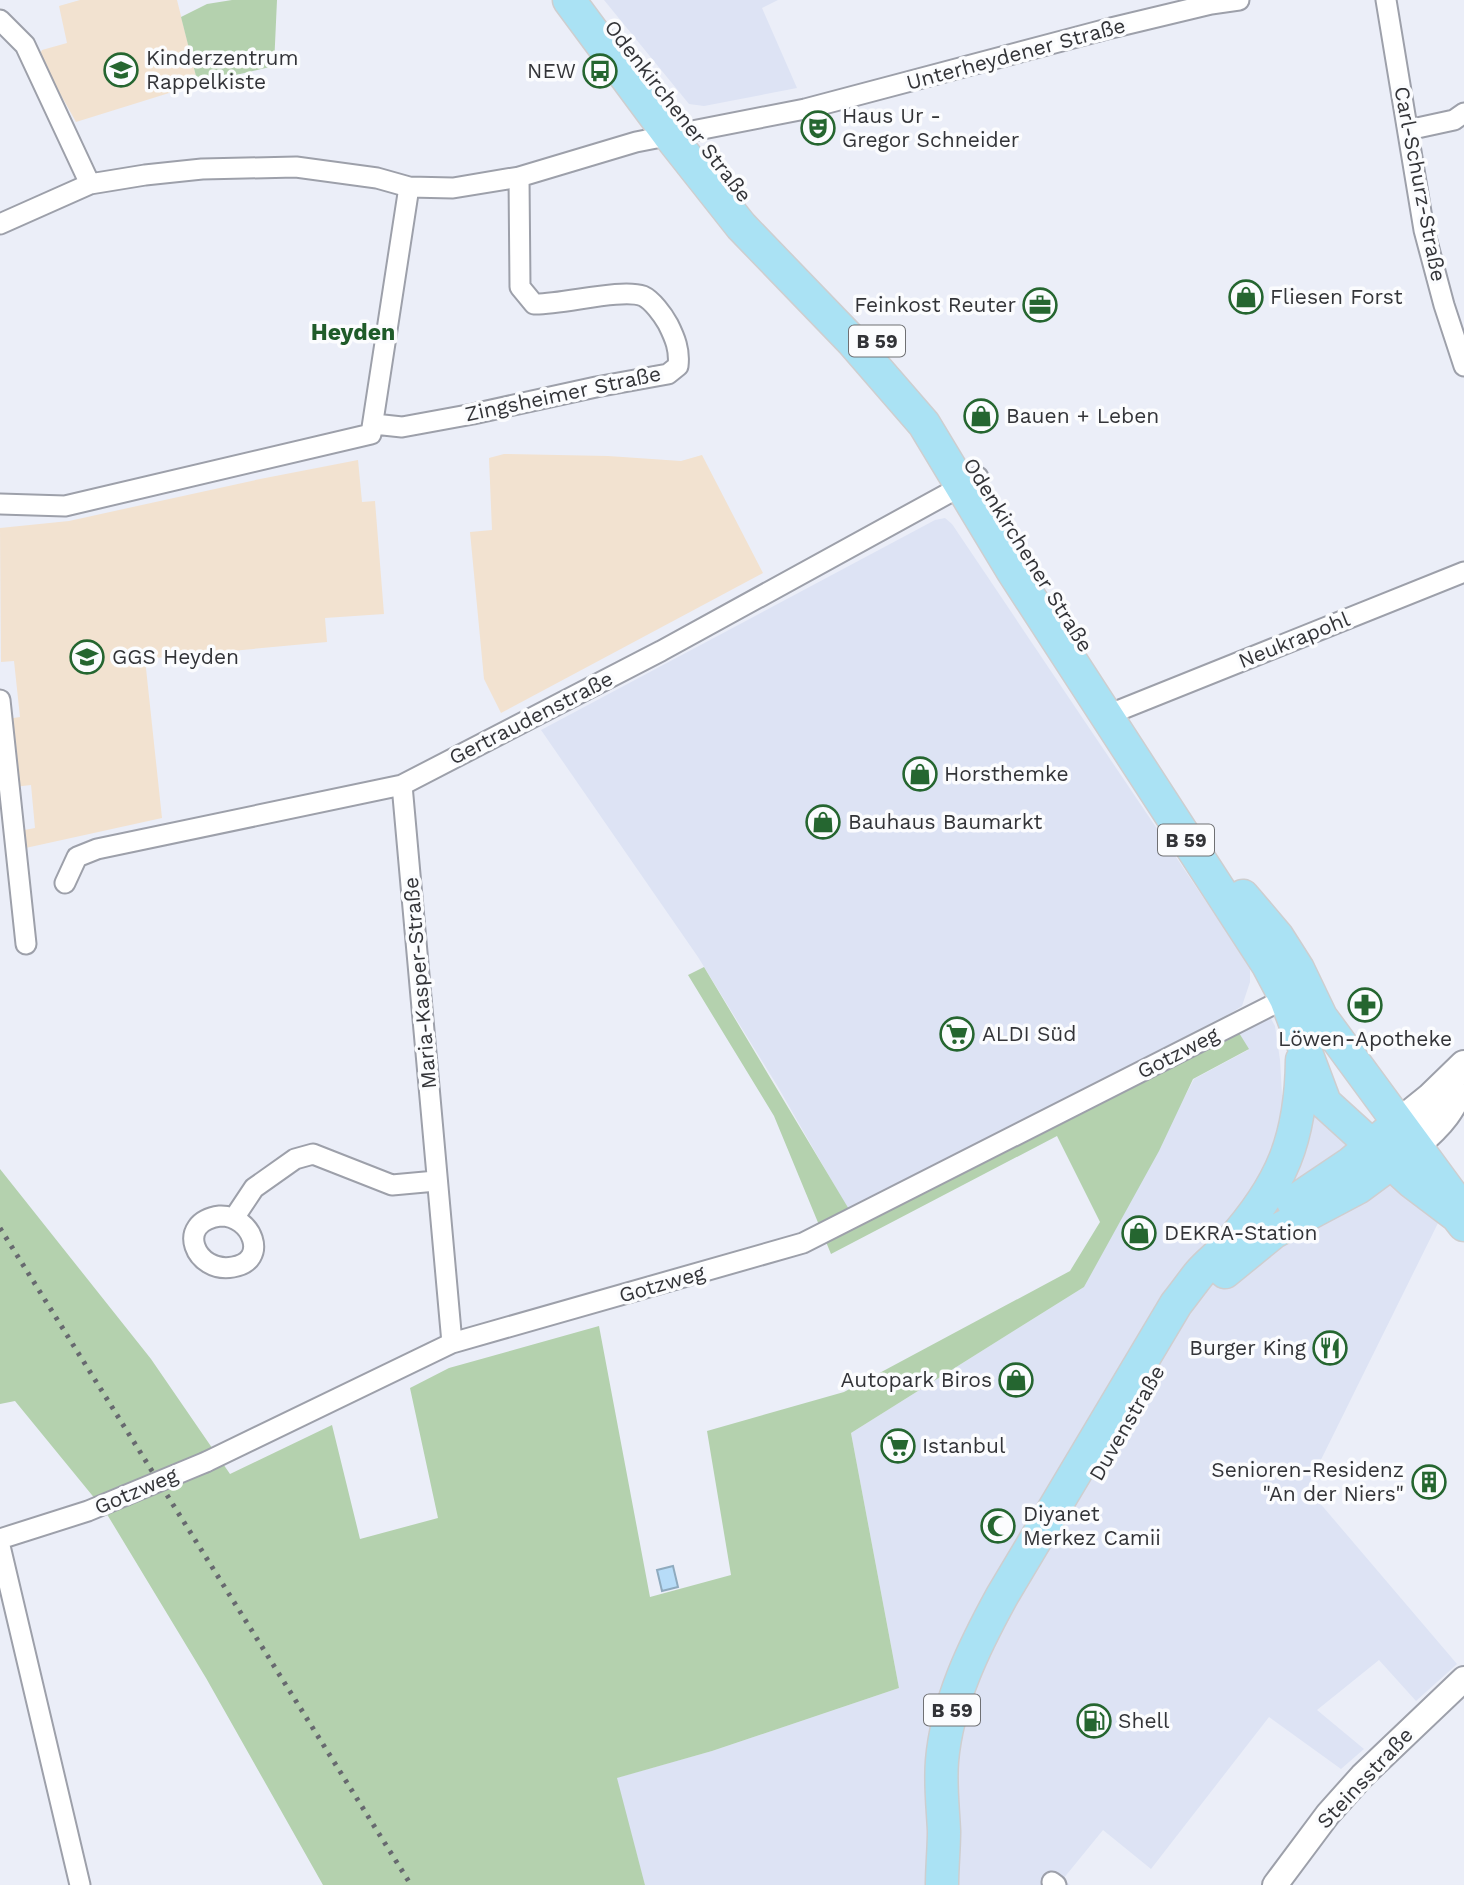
<svg xmlns="http://www.w3.org/2000/svg" width="1464" height="1885" font-family="'Work Sans',sans-serif">
  <style>
    .built { fill: #dde3f4 }
    .education { fill: #f2e2d0 }
    .green { fill: #b4d1ae }
    .water { fill: #b7dcf8; stroke: #8faabe; stroke-width: 2 }
    .lines { fill: none; stroke-linecap: round; stroke-linejoin: round }
    .minor-casing { stroke: #9da0aa; stroke-width: 23 }
    .tertiary-casing { stroke: #9da0aa; stroke-width: 28 }
    .secondary-casing { stroke: #9da0aa; stroke-width: 32 }
    .primary-casing { stroke: #cececf; stroke-width: 35 }
    .minor { stroke: #fff; stroke-width: 19 }
    .tertiary { stroke: #fff; stroke-width: 24 }
    .secondary { stroke: #fff; stroke-width: 28 }
    .primary { stroke: #aae2f4; stroke-width: 32 }
    .rail { stroke: #67696f; stroke-width: 5; stroke-dasharray: 3.5 7; stroke-linecap: butt }
    .minor-bridge-casing { stroke: #9da0aa; stroke-width: 23; stroke-linecap: butt }
    .minor-bridge { stroke: #fff; stroke-width: 19 }
    .labels { text-anchor: middle; stroke-width: 7; stroke-linejoin: round; paint-order: stroke }
    .shield { fill: #fbfcfe; stroke: #6f7073; stroke-width: 2 }
    .shield-label { font-size: 19px; font-weight: bold; fill: #333438 }
    .street-label { font-size: 21px; fill: #333438; stroke: #fbfcfe }
    .poi-label { font-size: 21px; fill: #333438; stroke: #fbfcfe; text-anchor: start }
    .neighbourhood-label { font-size: 23px; font-weight: bold; fill: #1f5b29; stroke: #fbfcfe }
  </style>
  <rect width="100%" height="100%" fill="#ebeef8"/>
  <path class="built" d="M604,0H778L762,8L797,88L704,106L689,104Z
    M945,518L952,524L1250,967V982L1242,1006L1228,1015L849,1211L778,1087L698,957L541,730L935,520Z
    M1269,1015L1275,1026L1280,1060L1282,1095L1310,1097L1343,1133L1438,1223L1307,1488L1457,1664L1416,1701L1379,1660L1317,1710L1364,1749L1341,1769L1269,1717L1151,1869L1103,1830L1063,1879L1070,1885H645L616,1778L712,1751L899,1688L851,1433L1084,1287L1194,1079L1248,1050L1237,1031Z"/>
  <path class="education" d="M80,0H177L198,84L76,122L39,56L42,50L67,43L59,6Z
    M504,454L608,456L681,461L702,455L763,573L501,713L484,679L470,532L492,530L489,458Z
    M358,460L362,502L375,501L384,614L325,618L327,642L145,659L162,818L21,849L19,831L35,828L31,785L14,787L7,719L20,717L14,661L1,662L0,528L69,521L260,479Z"/>
  <path class="green" d="M232,0H277L274,66L198,84L181,17L207,4Z
    M704,967L850,1211L1228,1015L1249,1049L1193,1079L1159,1151L1084,1287L851,1433L899,1688L712,1751L617,1778L645,1885H323L206,1678L105,1511L15,1401L0,1404V1169L151,1359L230,1474L332,1425L360,1539L438,1518L410,1388L449,1368L599,1326L650,1597L731,1575L707,1431L844,1392L1070,1271L1100,1222L1057,1136L831,1254L774,1116L688,975Z"/>
  <path class="water" d="M673,1566L678,1587L662,1591L657,1570Z"/>
  <g class="lines">
    <defs>
      <path id="minor" d="M1386,0L1424,230L1444,305L1464,366
        M0,20L25,45L90,184
        M1408,130L1454,120L1464,113
        M0,224L90,184L145,175L202,169L296,167L377,178L409,187L453,188L519,177L636,142L805,109L1111,28L1211,4L1239,0
        M374,424L402,427L473,414L596,387L668,374L678,366C680,350 675,338 668,324C663,315 652,300 643,296C621,288 562,305 534,304L520,287L519,177
        M0,504L65,506L371,434L409,187
        M0,700L26,944
        M1105,716L1464,572
        M402,785L452,1343
        M65,883L77,857L97,849L402,785L661,651L978,477
        M220,1216C252,1215 270,1261 233,1267C195,1274 174,1222 220,1216Z
        M234,1218L254,1188L295,1159L313,1154L392,1185L436,1181
        M206,1462L452,1343L803,1243L1294,994
        M0,1539L88,1511L124,1496
        M0,1546L80,1885
        M1052,1882L1056,1885"/>
      <path id="tertiary" d="M1275,1885L1328,1814L1362,1776L1464,1679"/>
      <path id="secondary" d="M1399,1123L1430,1098L1464,1065
        M1415,1145C1440,1124 1454,1108 1464,1076"/>
      <path id="primary" d="M569,0L669,135L741,226L852,341L924,424L1012,570L1268,965L1286,999L1325,1103L1412,1182L1457,1216L1464,1225
        M1243,896L1277,936L1298,969L1321,1017L1451,1194L1455,1208
        M1293,1202L1351,1163L1389,1131
        M1225,1272L1274,1232L1359,1187L1409,1150
        M942,1885C942,1867 944,1849 944,1831C943,1808 940,1785 942,1761C947,1702 974,1647 1002,1596L1176,1304C1184,1294 1191,1284 1199,1274C1208,1263 1220,1255 1229,1244C1282,1185 1301,1139 1302,1060"/>
    </defs>
    <use href="#minor" class="minor-casing"/>
    <use href="#tertiary" class="tertiary-casing"/>
    <use href="#secondary" class="secondary-casing"/>
    <use href="#primary" class="primary-casing"/>
    <use href="#minor" class="minor"/>
    <use href="#tertiary" class="tertiary"/>
    <use href="#secondary" class="secondary"/>
    <use href="#primary" class="primary"/>
    <path class="rail" d="M0,1228L411,1885"/>
    <defs>
      <path id="minor-bridge" d="M124,1496L206,1462"/>
    </defs>
    <use href="#minor-bridge" class="minor-bridge-casing"/>
    <use href="#minor-bridge" class="minor-bridge"/>
  </g>
  <defs>
    <symbol id="school-ring" viewBox="-11 -11 22 22"><circle r="9.5" fill="#fbfcfe" stroke="#256630" stroke-width="1.5"/><path d="M0-5L7-2L0 1L-7-2ZM-4 1L0 2.5L4 1V4Q0 6-4 4Z" fill="#256630"/></symbol>
    <symbol id="bus-ring" viewBox="-11 -11 22 22"><circle r="9.5" fill="#fbfcfe" stroke="#256630" stroke-width="1.5"/><path d="M-5-6H5V4H4V6H2V4H-2V6H-4V4H-5ZM-3.5-4V0h7V-4ZM-3.5 1.2v1.5H-2V1.2ZM2 1.2v1.5H3.5V1.2Z" fill="#256630"/></symbol>
    <symbol id="theatre-ring" viewBox="-11 -11 22 22"><circle r="9.5" fill="#fbfcfe" stroke="#256630" stroke-width="1.5"/><path d="M-5-5.5Q0-4 5-5.5V0Q5 5 0 6Q-5 5-5 0ZM-3.3-2.5H-1v1.5H-3.3ZM1-2.5H3.3v1.5H1ZM-2.8 1Q0 5.5 2.8 1Z" fill="#256630"/></symbol>
    <symbol id="shop-ring" viewBox="-11 -11 22 22"><circle r="9.5" fill="#fbfcfe" stroke="#256630" stroke-width="1.5"/><path d="M-5-2.5h2.3a2.7 3.5 0 0 1 5.4 0H5L5.5 6h-11ZM-1.5-2.5h3a1.5 2.3 0 0 0-3 0Z" fill="#256630"/></symbol>
    <symbol id="office-ring" viewBox="-11 -11 22 22"><circle r="9.5" fill="#fbfcfe" stroke="#256630" stroke-width="1.5"/><path d="M-6-3h4V-5.5h4V-3h4V5H-6ZM-1-4.5V-3h2v-1.5ZM-6 0V1H6V0Z" fill="#256630"/></symbol>
    <symbol id="pharmacy-ring" viewBox="-11 -11 22 22"><circle r="9.5" fill="#fbfcfe" stroke="#256630" stroke-width="1.5"/><path d="M-2-6h4v4h4v4h-4v4h-4v-4h-4v-4h4Z" fill="#256630"/></symbol>
    <symbol id="supermarket-ring" viewBox="-11 -11 22 22"><circle r="9.5" fill="#fbfcfe" stroke="#256630" stroke-width="1.5"/><path d="M-6-5.5h2.5l.6 2H6L4.5 2H-2.5L-4.4-4H-6ZM-1.5 3.2a1.3 1.3 0 1 0 .1 0ZM3 3.2a1.3 1.3 0 1 0 .1 0Z" fill="#256630"/></symbol>
    <symbol id="restaurant-ring" viewBox="-11 -11 22 22"><circle r="9.5" fill="#fbfcfe" stroke="#256630" stroke-width="1.5"/><path d="M-5-6h1v4h1v-4h1v4h1v-4h1v5L-1.5 .5V6h-2V.5L-5-1ZM5-6V6H3V1.5H1.5Q1.5-4 5-6Z" fill="#256630"/></symbol>
    <symbol id="building-ring" viewBox="-11 -11 22 22"><circle r="9.5" fill="#fbfcfe" stroke="#256630" stroke-width="1.5"/><path d="M-4-6H4V6H1V3H-1V6H-4ZM-2.5-4.3h1.7v1.8h-1.7ZM.8-4.3h1.7v1.8H.8ZM-2.5-1h1.7V.8h-1.7ZM.8-1h1.7V.8H.8Z" fill="#256630"/></symbol>
    <symbol id="mosque-ring" viewBox="-11 -11 22 22"><circle r="9.5" fill="#fbfcfe" stroke="#256630" stroke-width="1.5"/><path d="M3.5-4.9A6 6 0 1 0 3.5 4.9A5 5 0 1 1 3.5-4.9Z" fill="#256630"/></symbol>
    <symbol id="fuel-ring" viewBox="-11 -11 22 22"><circle r="9.5" fill="#fbfcfe" stroke="#256630" stroke-width="1.5"/><path d="M-5.5-6h7V0h2V4h1.3V-2.5L3-4.5l.8-.8L6-3V5H2.5V1h-1V6h-7ZM-4.2-4.7v3.2H.2V-4.7Z" fill="#256630"/></symbol>
  </defs>
  <g fill-rule="evenodd">
    <use href="#school-ring" x="102" y="51" width="38" height="38"/>
    <use href="#bus-ring" x="581" y="52" width="38" height="38"/>
    <use href="#theatre-ring" x="799" y="109" width="38" height="38"/>
    <use href="#shop-ring" x="1227" y="278" width="38" height="38"/>
    <use href="#office-ring" x="1021" y="286" width="38" height="38"/>
    <use href="#shop-ring" x="962" y="397" width="38" height="38"/>
    <use href="#school-ring" x="68" y="638" width="38" height="38"/>
    <use href="#shop-ring" x="901" y="755" width="38" height="38"/>
    <use href="#shop-ring" x="804" y="803" width="38" height="38"/>
    <use href="#pharmacy-ring" x="1346" y="986" width="38" height="38"/>
    <use href="#supermarket-ring" x="938" y="1015" width="38" height="38"/>
    <use href="#shop-ring" x="1120" y="1214" width="38" height="38"/>
    <use href="#restaurant-ring" x="1311" y="1329" width="38" height="38"/>
    <use href="#shop-ring" x="997" y="1361" width="38" height="38"/>
    <use href="#supermarket-ring" x="879" y="1427" width="38" height="38"/>
    <use href="#building-ring" x="1410" y="1463" width="38" height="38"/>
    <use href="#mosque-ring" x="979" y="1507" width="38" height="38"/>
    <use href="#fuel-ring" x="1075" y="1702" width="38" height="38"/>
  </g>
  <g class="labels">
    <g class="shield">
      <rect x="849" y="325.5" width="56" height="31" rx="5"/>
      <rect x="1158" y="824.5" width="56" height="31" rx="5"/>
      <rect x="924" y="1694.5" width="56" height="31" rx="5"/>
    </g>
    <g class="shield-label">
      <text x="877" y="348">B 59</text>
      <text x="1186" y="847">B 59</text>
      <text x="952" y="1717">B 59</text>
    </g>
    <g class="street-label">
      <text transform="translate(1016 54) rotate(-15)" y="7">Unterheydener Straße</text>
      <text transform="translate(678 111) rotate(52)" y="7">Odenkirchener Straße</text>
      <text transform="translate(1420 184) rotate(79)" y="7">Carl-Schurz-Straße</text>
      <text transform="translate(563 394) rotate(-12)" y="7">Zingsheimer Straße</text>
      <text transform="translate(1028 555) rotate(58)" y="7">Odenkirchener Straße</text>
      <text transform="translate(1294 640) rotate(-22)" y="7">Neukrapohl</text>
      <text transform="translate(531 718) rotate(-27)" y="7">Gertraudenstraße</text>
      <text transform="translate(420 983) rotate(-95)" y="7">Maria-Kasper-Straße</text>
      <text transform="translate(1178 1053) rotate(-27)" y="7">Gotzweg</text>
      <text transform="translate(662 1284) rotate(-16)" y="7">Gotzweg</text>
      <text transform="translate(1127 1423) rotate(-60)" y="7">Duvenstraße</text>
      <text transform="translate(136 1491) rotate(-23)" y="7">Gotzweg</text>
      <text transform="translate(1365 1778) rotate(-47)" y="7">Steinsstraße</text>
    </g>
    <g class="poi-label">
      <text x="146" y="65">Kinderzentrum<tspan x="146" dy="24">Rappelkiste</tspan></text>
      <text x="576" y="78" text-anchor="end">NEW</text>
      <text x="842" y="123">Haus Ur -<tspan x="842" dy="24">Gregor Schneider</tspan></text>
      <text x="1270" y="304">Fliesen Forst</text>
      <text x="1016" y="312" text-anchor="end">Feinkost Reuter</text>
      <text x="1006" y="423">Bauen + Leben</text>
      <text x="112" y="664">GGS Heyden</text>
      <text x="944" y="781">Horsthemke</text>
      <text x="848" y="829">Bauhaus Baumarkt</text>
      <text x="982" y="1041">ALDI Süd</text>
      <text x="1365" y="1046" text-anchor="middle">Löwen-Apotheke</text>
      <text x="1164" y="1240">DEKRA-Station</text>
      <text x="1306" y="1355" text-anchor="end">Burger King</text>
      <text x="992" y="1387" text-anchor="end">Autopark Biros</text>
      <text x="922" y="1453">Istanbul</text>
      <text x="1404" y="1477" text-anchor="end">Senioren-Residenz<tspan x="1404" dy="24">"An der Niers"</tspan></text>
      <text x="1023" y="1521">Diyanet<tspan x="1023" dy="24">Merkez Camii</tspan></text>
      <text x="1118" y="1728">Shell</text>
    </g>
    <g class="neighbourhood-label">
      <text x="353" y="340">Heyden</text>
    </g>
  </g>
</svg>
